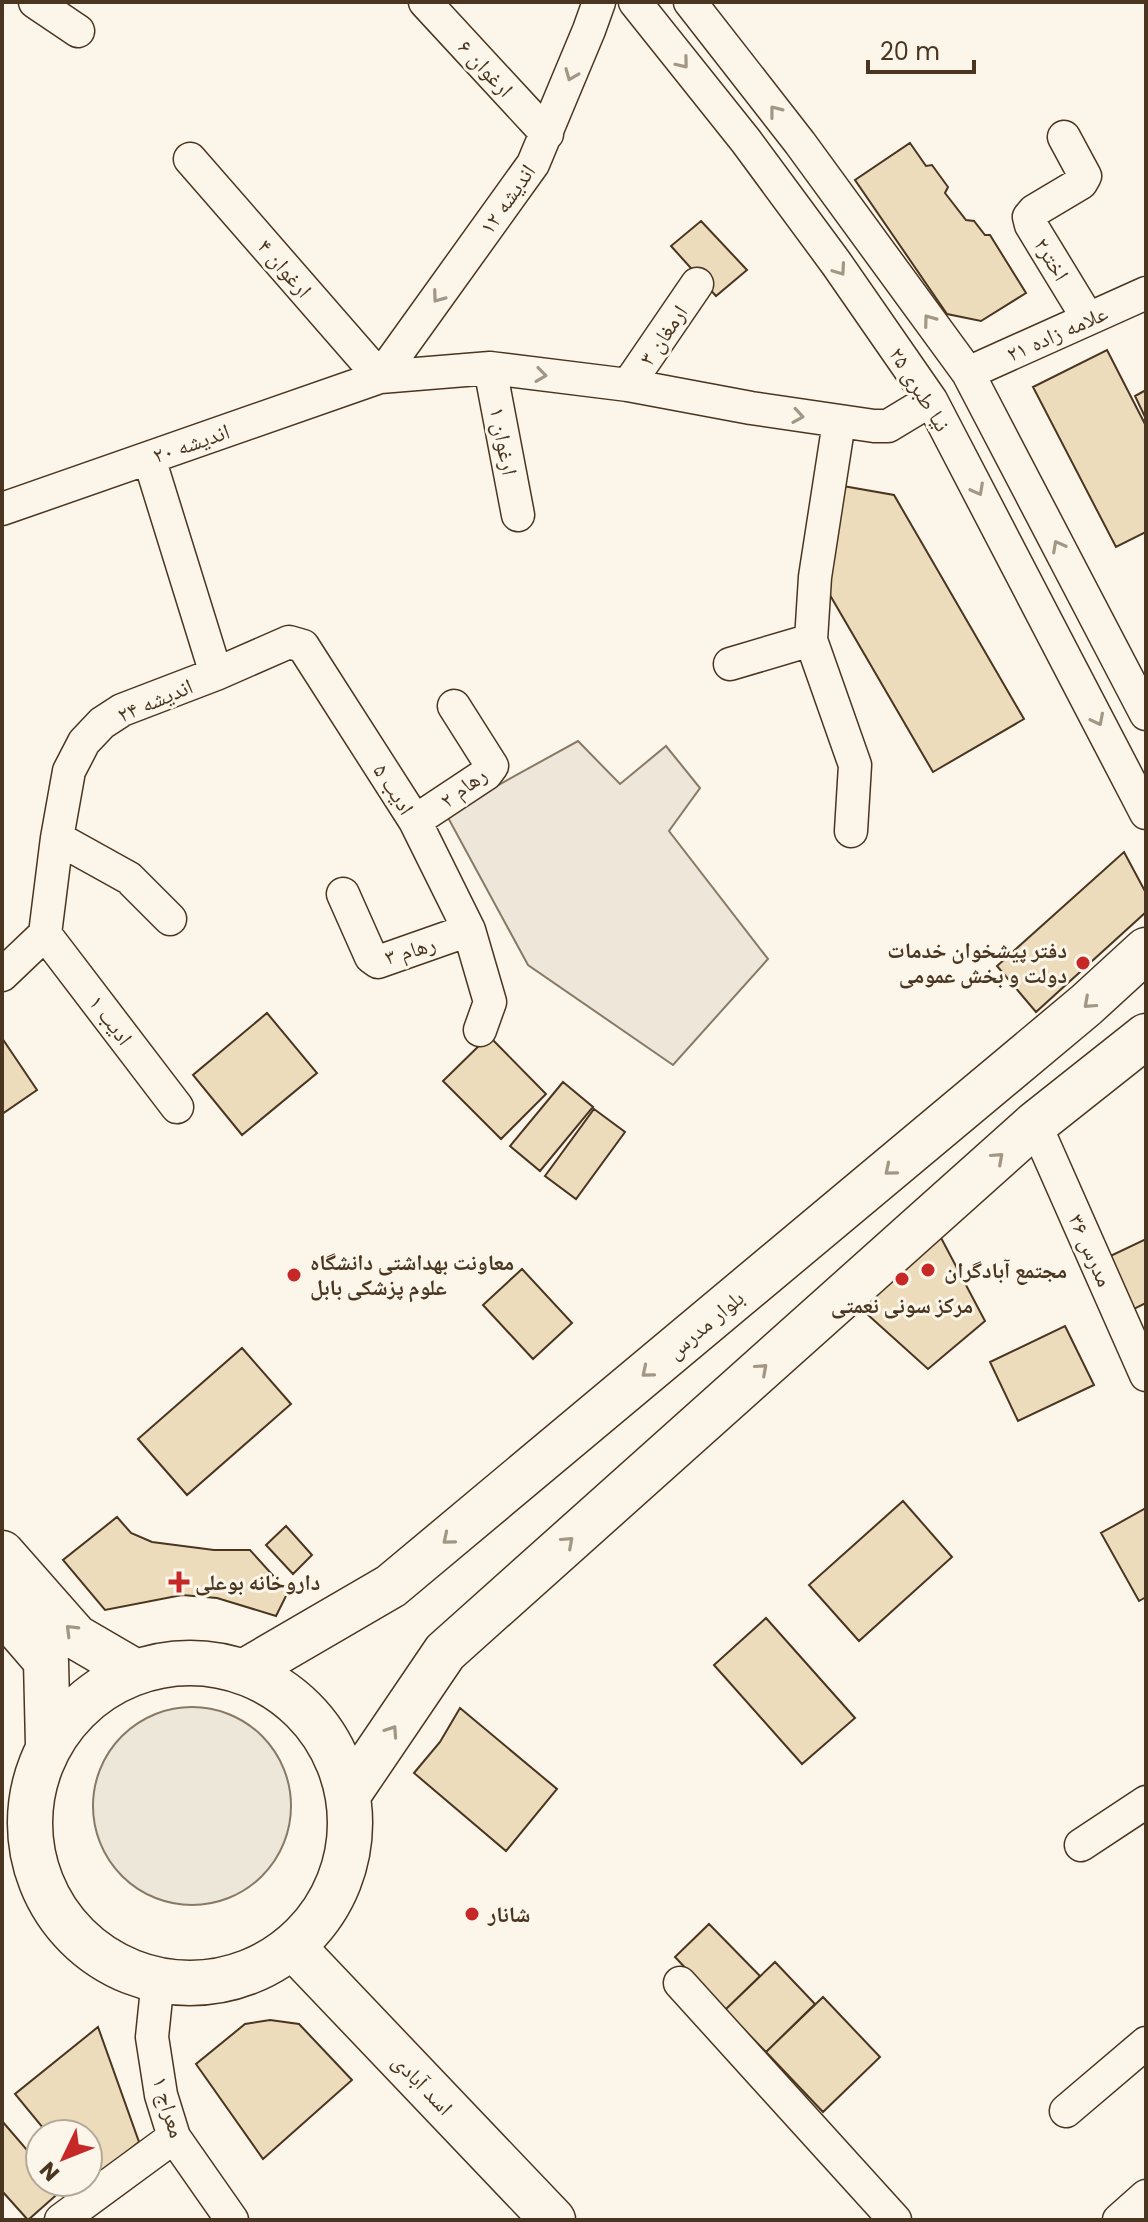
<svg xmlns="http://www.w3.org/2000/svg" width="1148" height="2222" font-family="Poppins,'Noto Naskh Arabic',sans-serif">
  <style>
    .green { fill: #ede6d9; stroke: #887966; stroke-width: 2 }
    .parking { fill: #ede7d9; stroke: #887966; stroke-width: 2 }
    .building { fill: #ecdcbc; stroke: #4a3520; stroke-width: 2 }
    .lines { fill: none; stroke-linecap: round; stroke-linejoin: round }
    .minor-casing { stroke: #4a3520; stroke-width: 35 }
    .primary-casing { stroke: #4a3520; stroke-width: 47 }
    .minor { stroke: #fbf6e9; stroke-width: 32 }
    .primary { stroke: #fbf6e9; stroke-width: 44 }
    .oneway { stroke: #a29684 }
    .poi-dot { fill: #c62828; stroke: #fbf6e9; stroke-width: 3 }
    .labels { text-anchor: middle; stroke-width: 6; stroke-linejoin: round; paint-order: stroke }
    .street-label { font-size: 22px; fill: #4a3520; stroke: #fbf6e9 }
    .poi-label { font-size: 22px; font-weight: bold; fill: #4a3520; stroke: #fbf6e9; text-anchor: start }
  </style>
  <rect width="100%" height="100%" fill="#fbf6e9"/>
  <path class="green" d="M578,741L620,784L666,746L700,788L669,831L768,959L673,1065L528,965L446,814Z"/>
  <path class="parking" d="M93 1806a99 99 0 1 1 198 0a99 99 0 1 1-198 0Z"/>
  <path class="building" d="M910,143L926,166L932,165L948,187L945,193L966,220L974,221L985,235H990L1026,293L981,321L947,314L855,180Z
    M701,221L747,270L716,296L671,246Z
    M1107,350L1146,426V532L1116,547L1033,387Z
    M1146,390V419L1135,396Z
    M843,486L894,495L1024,719L933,772L827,590Z
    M1124,852L1146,893V912L1036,1012L997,966Z
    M267,1013L317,1073L242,1135L193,1075Z
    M489,1036L546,1094L501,1139L443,1081Z
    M2,1038L37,1090L2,1114Z
    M563,1082L593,1107L540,1171L510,1146Z
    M594,1109L625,1132L576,1199L545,1176Z
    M939,1234L985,1321L928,1369L857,1305Z
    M1146,1239V1303L1128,1312L1104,1259Z
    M522,1269L572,1323L533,1359L483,1305Z
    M1065,1326L1094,1385L1018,1421L990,1362Z
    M242,1348L291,1404L187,1495L138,1439Z
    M903,1501L952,1557L859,1641L809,1585Z
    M1146,1508V1597L1139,1601L1101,1533Z
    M117,1517L131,1533L152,1542L214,1550H250L288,1592L276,1616L217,1598L182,1595L105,1610L63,1560Z
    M286,1526L312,1555L293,1574L266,1545Z
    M766,1618L855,1718L802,1764L714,1665Z
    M460,1708L557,1789L506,1851L414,1773L440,1742Z
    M709,1924L760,1976L725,2010L675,1957Z
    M775,1962L815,2004L766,2052L725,2010Z
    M823,1997L880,2057L823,2112L766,2052Z
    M270,2020L299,2024L352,2080L263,2159L196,2064L245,2024Z
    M98,2027L139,2142L88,2183V2134H48L15,2094Z
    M2,2121L40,2165V2182H55L62,2190L28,2220L2,2191Z"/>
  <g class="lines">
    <defs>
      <path id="minor" d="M35,2L78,31
        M425,2L547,134
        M635,2L746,141L836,263L931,400L1146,813
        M690,2L800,143L968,373L1146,714
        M1064,137L1085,176L1081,183L1034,211L1029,217L1031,225L1087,317
        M190,159L380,377
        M490,368L518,515
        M968,373L1146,293
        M380,377L533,164L589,30L599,2
        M628,385L697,284
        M839,422L815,577L811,640L855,765L851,831
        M2,509L380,377L490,368L628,385L751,408L874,426H888L931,400
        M730,664L811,640
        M216,674L289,642L303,646L415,821L469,930L490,1002L480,1030
        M415,821L486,774L492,766L454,706
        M57,838L129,878L170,919
        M343,894L371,957L378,962L469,930
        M45,934L177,1107
        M2,975L45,934L57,838L69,771L84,742L102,723L122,710L216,674L149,458
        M1035,1124L1146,1375
        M1081,1845L1146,1802
        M158,1979L152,2037L161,2095L174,2137L232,2220
        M680,1983L895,2220
        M1066,2111L1146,2043
        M61,2220L174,2137
        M1119,2220L1146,2196"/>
      <path id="primary" d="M2,1553L76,1637L136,1672
        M2,1610L46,1661L48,1745
        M30 1823a160 160 0 1 1 320 0a160 160 0 1 1-320 0Z
        M245,1671L391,1586L1086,1005L1146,950
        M348,1795L445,1652L1035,1124L1146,1036
        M293,1947L553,2220"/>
    </defs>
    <use href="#minor" class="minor-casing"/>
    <use href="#primary" class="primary-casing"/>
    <use href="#minor" class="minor"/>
    <use href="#primary" class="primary"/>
  </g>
  <defs><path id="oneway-chevron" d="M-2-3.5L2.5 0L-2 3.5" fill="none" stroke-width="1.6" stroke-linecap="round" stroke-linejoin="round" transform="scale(2)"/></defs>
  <g class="oneway">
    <use href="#oneway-chevron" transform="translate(683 63) rotate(51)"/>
    <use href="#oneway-chevron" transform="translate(571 75) rotate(112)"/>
    <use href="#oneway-chevron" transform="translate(775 111) rotate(-128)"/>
    <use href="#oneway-chevron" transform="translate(840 270) rotate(55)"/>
    <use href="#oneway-chevron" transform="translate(438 297) rotate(126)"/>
    <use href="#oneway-chevron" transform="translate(929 320) rotate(-126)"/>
    <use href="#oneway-chevron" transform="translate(541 375) rotate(8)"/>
    <use href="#oneway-chevron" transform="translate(798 416) rotate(9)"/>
    <use href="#oneway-chevron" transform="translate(978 490) rotate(62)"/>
    <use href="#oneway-chevron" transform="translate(1058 546) rotate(-118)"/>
    <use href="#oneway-chevron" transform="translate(1098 720) rotate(63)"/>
    <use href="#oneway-chevron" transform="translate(1089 1003) rotate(138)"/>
    <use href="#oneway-chevron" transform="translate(998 1158) rotate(-42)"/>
    <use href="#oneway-chevron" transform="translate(890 1170) rotate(140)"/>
    <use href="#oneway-chevron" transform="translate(762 1369) rotate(-42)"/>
    <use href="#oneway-chevron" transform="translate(647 1372) rotate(140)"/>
    <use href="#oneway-chevron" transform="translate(448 1539) rotate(140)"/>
    <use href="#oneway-chevron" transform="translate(568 1542) rotate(-42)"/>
    <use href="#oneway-chevron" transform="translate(71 1630) rotate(-135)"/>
    <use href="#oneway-chevron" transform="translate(392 1731) rotate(-56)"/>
  </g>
  <g class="poi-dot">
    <circle cx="1083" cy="963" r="8"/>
    <circle cx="928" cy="1270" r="8"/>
    <circle cx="294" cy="1275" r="8"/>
    <circle cx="902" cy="1279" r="8"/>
    <path d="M175 1570h8v8h8v8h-8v8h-8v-8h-8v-8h8z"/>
    <circle cx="472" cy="1914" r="8"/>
  </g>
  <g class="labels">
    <g class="street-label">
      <text transform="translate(486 68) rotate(47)" y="8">ارغوان ۶</text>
      <text transform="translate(507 199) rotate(-55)" y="8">اندیشه ۱۲</text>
      <text transform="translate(1052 259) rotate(59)" y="8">اختر۲</text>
      <text transform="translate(285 268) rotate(49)" y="8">ارغوان ۴</text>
      <text transform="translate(1057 333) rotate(-24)" y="8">علامه زاده ۲۱</text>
      <text transform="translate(663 335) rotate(-56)" y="8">ارمغان ۳</text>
      <text transform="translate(920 389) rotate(58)" y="8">نیا طبری ۲۵</text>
      <text transform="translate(504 441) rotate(79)" y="8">ارغوان ۱</text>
      <text transform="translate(191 443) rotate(-19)" y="8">اندیشه ۲۰</text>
      <text transform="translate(155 700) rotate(-23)" y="8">اندیشه ۲۴</text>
      <text transform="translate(463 787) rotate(-37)" y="8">رهام ۲</text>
      <text transform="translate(394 789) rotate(57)" y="8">ادیب ۵</text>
      <text transform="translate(410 950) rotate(-17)" y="8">رهام ۳</text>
      <text transform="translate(111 1020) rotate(53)" y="8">ادیب ۱</text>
      <text transform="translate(1091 1250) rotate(66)" y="8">مدرس ۳۶</text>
      <text transform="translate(705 1324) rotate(-40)" y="8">بلوار مدرس</text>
      <text transform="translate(423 2084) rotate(46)" y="8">اسد آبادی</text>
      <text transform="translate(169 2107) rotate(73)" y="8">معراج ۱</text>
    </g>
    <g class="poi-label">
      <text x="1067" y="958" text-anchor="end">دفتر پیشخوان خدمات<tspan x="1067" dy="25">دولت و بخش عمومی</tspan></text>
      <text x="310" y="1270">معاونت بهداشتی دانشگاه<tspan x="310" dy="25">علوم پزشکی بابل</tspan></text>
      <text x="944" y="1278">مجتمع آبادگران</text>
      <text x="902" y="1313" text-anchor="middle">مرکز سونی نعمتی</text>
      <text x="195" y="1590">داروخانه بوعلی</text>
      <text x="488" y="1922">شانار</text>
    </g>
  </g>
  <rect width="1148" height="2222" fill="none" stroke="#4a3520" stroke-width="8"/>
  <g transform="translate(64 2158) rotate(227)"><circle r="38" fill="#fbf6e9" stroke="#b4a999" stroke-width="2"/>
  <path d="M0-6L14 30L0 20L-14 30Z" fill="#c62828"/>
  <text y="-12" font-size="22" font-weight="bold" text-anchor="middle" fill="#4a3520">N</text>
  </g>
  <path d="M868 60v12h106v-12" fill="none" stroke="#4a3520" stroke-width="4"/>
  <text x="880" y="60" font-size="24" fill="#4a3520" stroke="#fbf6e9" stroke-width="6" paint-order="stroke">20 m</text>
</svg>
